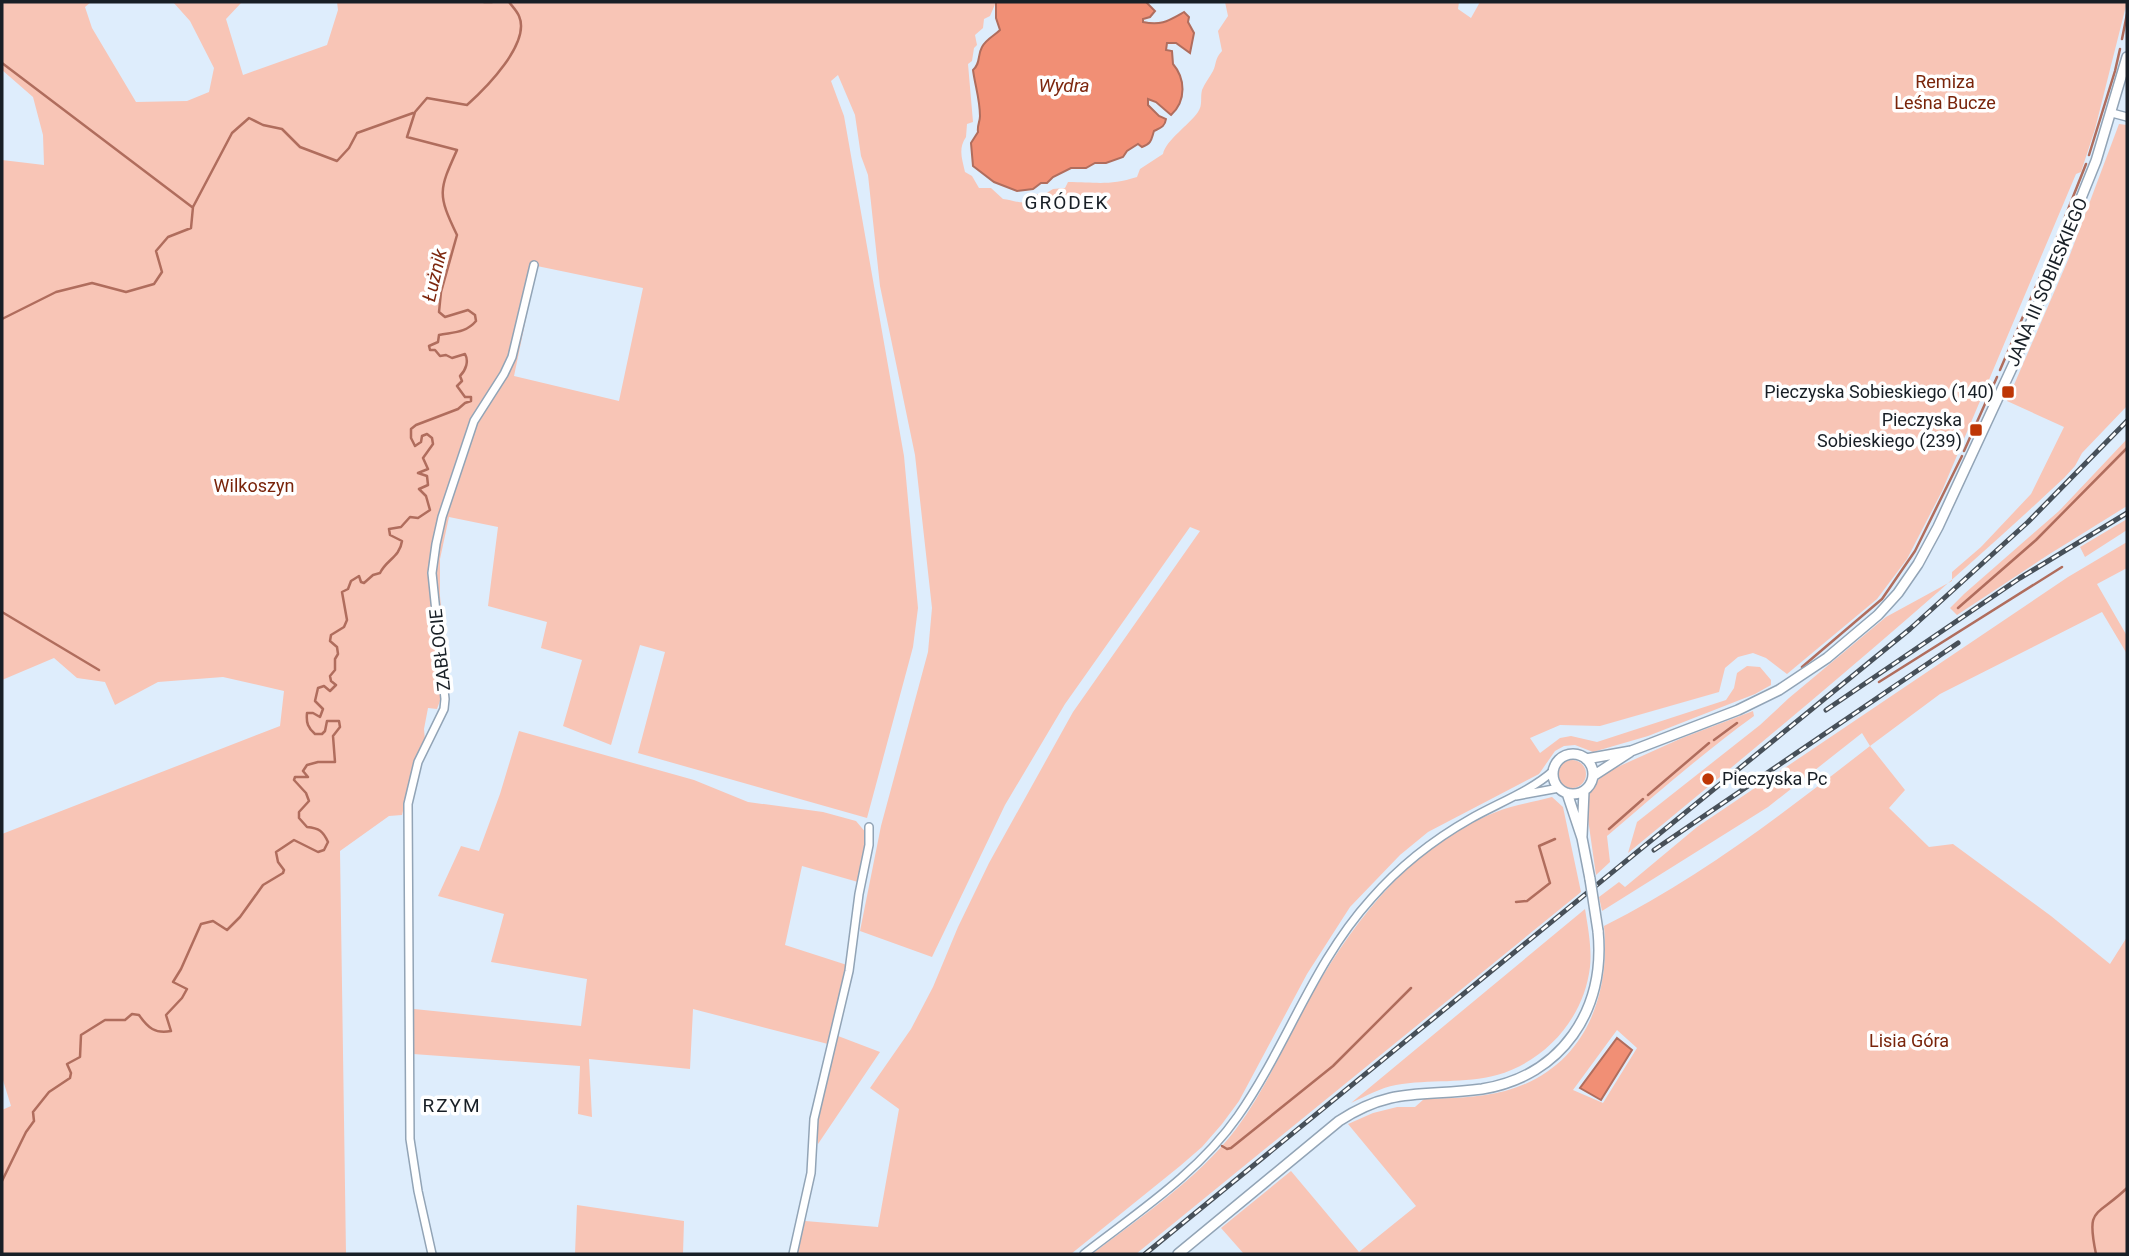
<svg xmlns="http://www.w3.org/2000/svg" width="2129" height="1256" font-family="Roboto,sans-serif">
  <style>
    .green { fill: #f8c5b6; fill-rule: evenodd }
    .water { fill: #f18f75; stroke: #b06d5d; stroke-width: 2 }
    .lines { fill: none; stroke-linecap: round; stroke-linejoin: round }
    .stream { stroke: #b06d5d; stroke-width: 2.5 }
    .minor-casing { stroke: #92a4b6; stroke-width: 10 }
    .tertiary-casing { stroke: #92a4b6; stroke-width: 12 }
    .minor { stroke: #fff; stroke-width: 7 }
    .tertiary { stroke: #fff; stroke-width: 9 }
    .rail-casing { stroke: #475059; stroke-width: 5 }
    .rail { stroke: #fff; stroke-width: 2.5; stroke-dasharray: 8; stroke-linecap: butt }
    .tertiary-bridge-casing { stroke: #92a4b6; stroke-width: 12; stroke-linecap: butt }
    .tertiary-bridge { stroke: #fff; stroke-width: 9 }
    .poi-dot { fill: #be3605; stroke: #fff; stroke-width: 2.5 }
    .labels { text-anchor: middle; stroke-width: 7; stroke-linejoin: round; paint-order: stroke }
    .park-label { font-size: 18px; fill: #79240a; stroke: #fff }
    .street-label { font-size: 18px; fill: #181f26; stroke: #fff }
    .poi-label { font-size: 18px; fill: #181f26; stroke: #fff; text-anchor: end }
    .water-label { font-size: 19px; font-style: italic; fill: #7d270e; stroke: #fff }
    .neighbourhood-label { font-size: 19px; letter-spacing: 2px; fill: #181f26; stroke: #fff }
  </style>
  <rect width="100%" height="100%" fill="#deedfc"/>
  <path class="green" d="M2,2H91L85,7L92,28L136,102L187,101L209,92L214,68L190,21L173,2H242L226,19L243,75L327,45L338,10L337,2H996L990,16L984,19L983,28L975,35L977,45L974,48L972,61L968,64L973,122L967,124L966,137C958,149 962,158 965,172L972,176L979,188H991L1003,199C1012,200 1023,205 1032,201L1037,194H1045L1053,189L1065,188L1068,182C1095,182 1109,186 1137,177L1140,169L1163,154C1166,140 1189,125 1198,112C1203,105 1200,98 1202,90C1205,83 1209,78 1213,71C1217,63 1214,60 1222,51L1218,31L1228,16L1225,2H1459L1458,9L1471,18L1480,2H2127L2095,129L2081,172L2076,174L1942,491L1907,559L1877,599L1787,674L1766,658L1753,653L1738,657L1725,668L1719,692L1600,726L1560,725L1530,738L1540,753L1560,738L1571,736L1597,742L1726,700L1734,688L1737,673L1747,666L1760,667L1771,680V685L1755,694L1648,736L1593,752L1575,745L1564,746L1555,751L1539,774L1428,832L1400,855L1350,907L1307,974L1239,1101L1222,1124L1202,1147L1180,1166L1071,1254H797L805,1221L878,1227L899,1109L870,1088L911,1029L933,987L958,927L989,863L1073,712L1200,531L1190,527L1065,704L1005,805L932,957L860,931L881,826L928,652L932,608L915,455L880,286L868,175L861,156L855,115L838,75L831,81L844,116L904,456L918,608L913,647L867,818L638,753L665,652L640,645L611,745L563,726L582,660L541,648L547,622L488,606L498,527L449,517L440,559V596L449,685H441V698L437,709L428,708L424,729L425,740L414,765L402,815L389,816L340,851L346,1254H2V1110L11,1106L2,1077V834L280,726L284,691L223,677L158,682L115,705L105,682L77,678L54,658L2,680V160L44,165L43,135L33,97L2,70ZM537,266L643,288L619,401L514,376Z
    M2119,124L2127,125V406L2082,453L2075,466L2064,478C1924,609 1776,731 1628,853L1637,822L1760,725L1789,698L1886,617L1952,581V572L1981,547L2031,494L2064,427L2007,401L2068,260Z
    M2127,439V506L2048,555L1957,615L1950,608L1964,594L2059,511Z
    M2127,519V530L2085,557L2080,547Z
    M2127,542V568L2097,584L2127,636V654L2102,612L1940,694L1870,746L1905,790L1889,808L1929,847L1953,844L2051,916L2110,964L2127,937V1254H1244L1221,1228L1291,1171L1359,1252L1416,1206L1348,1124L1373,1113L1397,1107H1415L1424,1099C1451,1098 1479,1098 1505,1091C1582,1070 1611,1000 1604,926C1700,878 1785,812 1870,746L1862,733L1768,807L1602,911L1599,897L1619,882L1625,887L1697,827L2068,577ZM1617,1030L1637,1048L1603,1103L1573,1090Z
    M1753,711L1754,716C1703,753 1655,795 1607,836L1610,862L1596,875L1586,805L1587,798L1602,774L1682,738Z
    M519,731L694,780L748,802L823,812L856,821L867,834L858,882L802,866L785,945L847,965L828,1044L693,1009L690,1069L589,1059L592,1117L578,1114L580,1066L413,1054L414,1009L581,1026L587,979L491,962L504,914L438,896L461,846L479,851L500,794Z
    M1558 774a14 14 0 1 1 28 0a14 14 0 1 1-28 0Z
    M1552,797L1563,807L1581,892L1136,1254H1092C1142,1216 1198,1179 1236,1129C1266,1089 1285,1043 1309,1000C1352,923 1411,845 1496,812C1514,805 1534,802 1552,797Z
    M1585,909C1588,928 1592,948 1590,967C1584,1018 1546,1061 1497,1075C1465,1084 1429,1079 1396,1085C1380,1088 1366,1096 1351,1103Z
    M838,1036L880,1052L818,1144L816,1129Z
    M577,1205L684,1221L683,1254H575Z"/>
  <path class="water" d="M996,2H1146L1155,11L1150,17L1143,19V22C1161,26 1168,21 1184,12L1189,17L1188,22L1194,33L1190,53L1176,43H1167L1166,50L1172,51L1173,64C1185,78 1187,100 1171,115L1156,102L1148,99V105L1159,116L1166,119C1165,127 1160,128 1154,131C1151,140 1152,143 1142,147L1138,144L1127,151L1123,157L1106,163H1095L1086,168H1071L1053,177L1047,183H1041L1033,189L1017,191L994,182L973,166L971,143L978,132C977,125 980,122 980,116C980,100 975,85 973,70C981,63 977,56 982,47C986,39 994,36 1000,30L996,18Z
    M1617,1038L1632,1050L1601,1100L1580,1088Z"/>
  <g class="lines">
    <path class="stream" d="M484,2H492
      M2122,39L2127,14
      M2,63L192,207
      M2089,155L2115,71L2120,49
      M2046,265L2086,164
      M2,319L56,292L92,283L126,292L154,284L162,272L156,251L168,237L191,228L193,207L232,133L249,118L263,125L282,129L300,147L337,161L349,148L357,133L413,113
      M2000,370L2043,270
      M1964,451L1997,377
      M1958,608L2036,540L2127,448
      M2,612L99,670
      M1802,667L1882,599L1915,551L1962,456
      M1879,682L2062,567
      M1714,740L1737,723
      M1648,795L1709,743
      M1609,829L1643,799
      M1516,902L1527,901L1550,883L1539,846L1555,839
      M1222,1146L1227,1149L1231,1148L1333,1066L1411,988
      M2,1181L26,1132L34,1121L33,1112L49,1092L70,1078L71,1073L67,1064L80,1057L81,1035L105,1020H125L132,1014L139,1015C148,1028 155,1034 171,1031L166,1015L182,998L187,989L173,982L181,969L201,924L213,921L227,930L240,917L263,885L283,873L284,870L278,862L276,852L294,840L318,852L324,850L328,842C323,831 319,828 307,827L299,818V812L309,801L306,793L294,780L295,777H308L303,771L307,765L318,762H335L333,736L340,727L339,721H327L325,731L322,734H315C308,728 306,723 307,713H313L320,717L323,709L315,701L318,688L324,686L330,691L336,685L331,681L330,676L335,670V659L338,654L337,647L330,641L331,635L344,627L347,620L342,592L348,589L351,581L359,576L361,582L364,583L373,575L380,573C386,560 400,557 402,541L390,535L389,529L401,527L410,517L418,518L430,510L426,496L419,489L428,485L427,476L418,473L428,469L423,458L433,444L432,438L427,434L422,436L421,442L415,446L411,438V429L416,425L458,409L465,403L471,401V397H465L457,386L462,381L460,376C466,370 469,361 465,354L452,358L446,355L440,356L435,350H430L429,346L438,342L439,335C453,332 466,333 476,321L475,315L468,310L445,317L439,312L441,292L457,235C437,194 439,190 457,150L407,137L415,112L427,98L467,105C486,88 531,43 519,16C517,11 512,6 509,2
      M2096,1254C2086,1206 2096,1218 2127,1188"/>
    <defs>
      <path id="minor" d="M2112,113L2127,117
        M1516,796L1559,788
        M432,1254L418,1191L410,1139L408,804L418,762L444,709L445,699L432,573L436,544L442,517L474,421L504,374L512,357L534,265
        M793,1254L811,1173L814,1119L849,971L859,894L869,845V827
        M1084,1254C1138,1212 1198,1173 1238,1116C1287,1046 1313,963 1371,899C1399,867 1433,840 1470,819C1496,804 1531,791 1553,771"/>
      <path id="tertiary" d="M1553 774a20 20 0 1 1 40 0a20 20 0 1 1-40 0Z
        M1586,759L1631,751L1738,710L1779,690L1827,658L1878,615L1898,593L1918,564L1938,527L2016,359L2096,161L2127,57
        M1593,776L1630,752
        M1567,793L1582,838L1590,879
        M1582,836L1584,791
        M1178,1254L1339,1121C1392,1086 1424,1097 1482,1089C1562,1076 1606,1010 1598,931"/>
    </defs>
    <use href="#minor" class="minor-casing"/>
    <use href="#tertiary" class="tertiary-casing"/>
    <use href="#minor" class="minor"/>
    <use href="#tertiary" class="tertiary"/>
    <defs>
      <path id="rail" d="M1826,710L2020,578L2127,513
        M1654,850L1958,643
        M1145,1254L1910,629L2028,522L2127,421"/>
    </defs>
    <use href="#rail" class="rail-casing"/>
    <use href="#rail" class="rail"/>
    <defs>
      <path id="tertiary-bridge" d="M1590,879L1598,931"/>
    </defs>
    <use href="#tertiary-bridge" class="tertiary-bridge-casing"/>
    <use href="#tertiary-bridge" class="tertiary-bridge"/>
  </g>
  <g class="poi-dot">
    <rect x="2001" y="385" width="14" height="14" rx="3.5"/>
    <rect x="1969" y="423" width="14" height="14" rx="3.5"/>
    <circle cx="1708" cy="779" r="7"/>
  </g>
  <g class="labels">
    <g class="park-label">
      <text x="1945" y="88">Remiza<tspan x="1945" dy="21">Leśna Bucze</tspan></text>
      <text x="254" y="492">Wilkoszyn</text>
      <text x="1909" y="1047">Lisia Góra</text>
    </g>
    <g class="street-label">
      <text transform="translate(2047 282) rotate(-67)" y="6">JANA III SOBIESKIEGO</text>
      <text transform="translate(440 650) rotate(-96)" y="6">ZABŁOCIE</text>
    </g>
    <g class="poi-label">
      <text x="1994" y="398">Pieczyska Sobieskiego (140)</text>
      <text x="1962" y="426">Pieczyska<tspan x="1962" dy="21">Sobieskiego (239)</tspan></text>
      <text x="1722" y="785" text-anchor="start">Pieczyska Pc</text>
    </g>
    <g class="water-label">
      <text x="1064" y="92">Wydra</text>
      <text transform="translate(434 275) rotate(-77)" y="7">Łużnik</text>
    </g>
    <g class="neighbourhood-label">
      <text x="1067" y="209">GRÓDEK</text>
      <text x="452" y="1112">RZYM</text>
    </g>
  </g>
  <rect width="2129" height="1256" fill="none" stroke="#181f26" stroke-width="7"/>
</svg>
